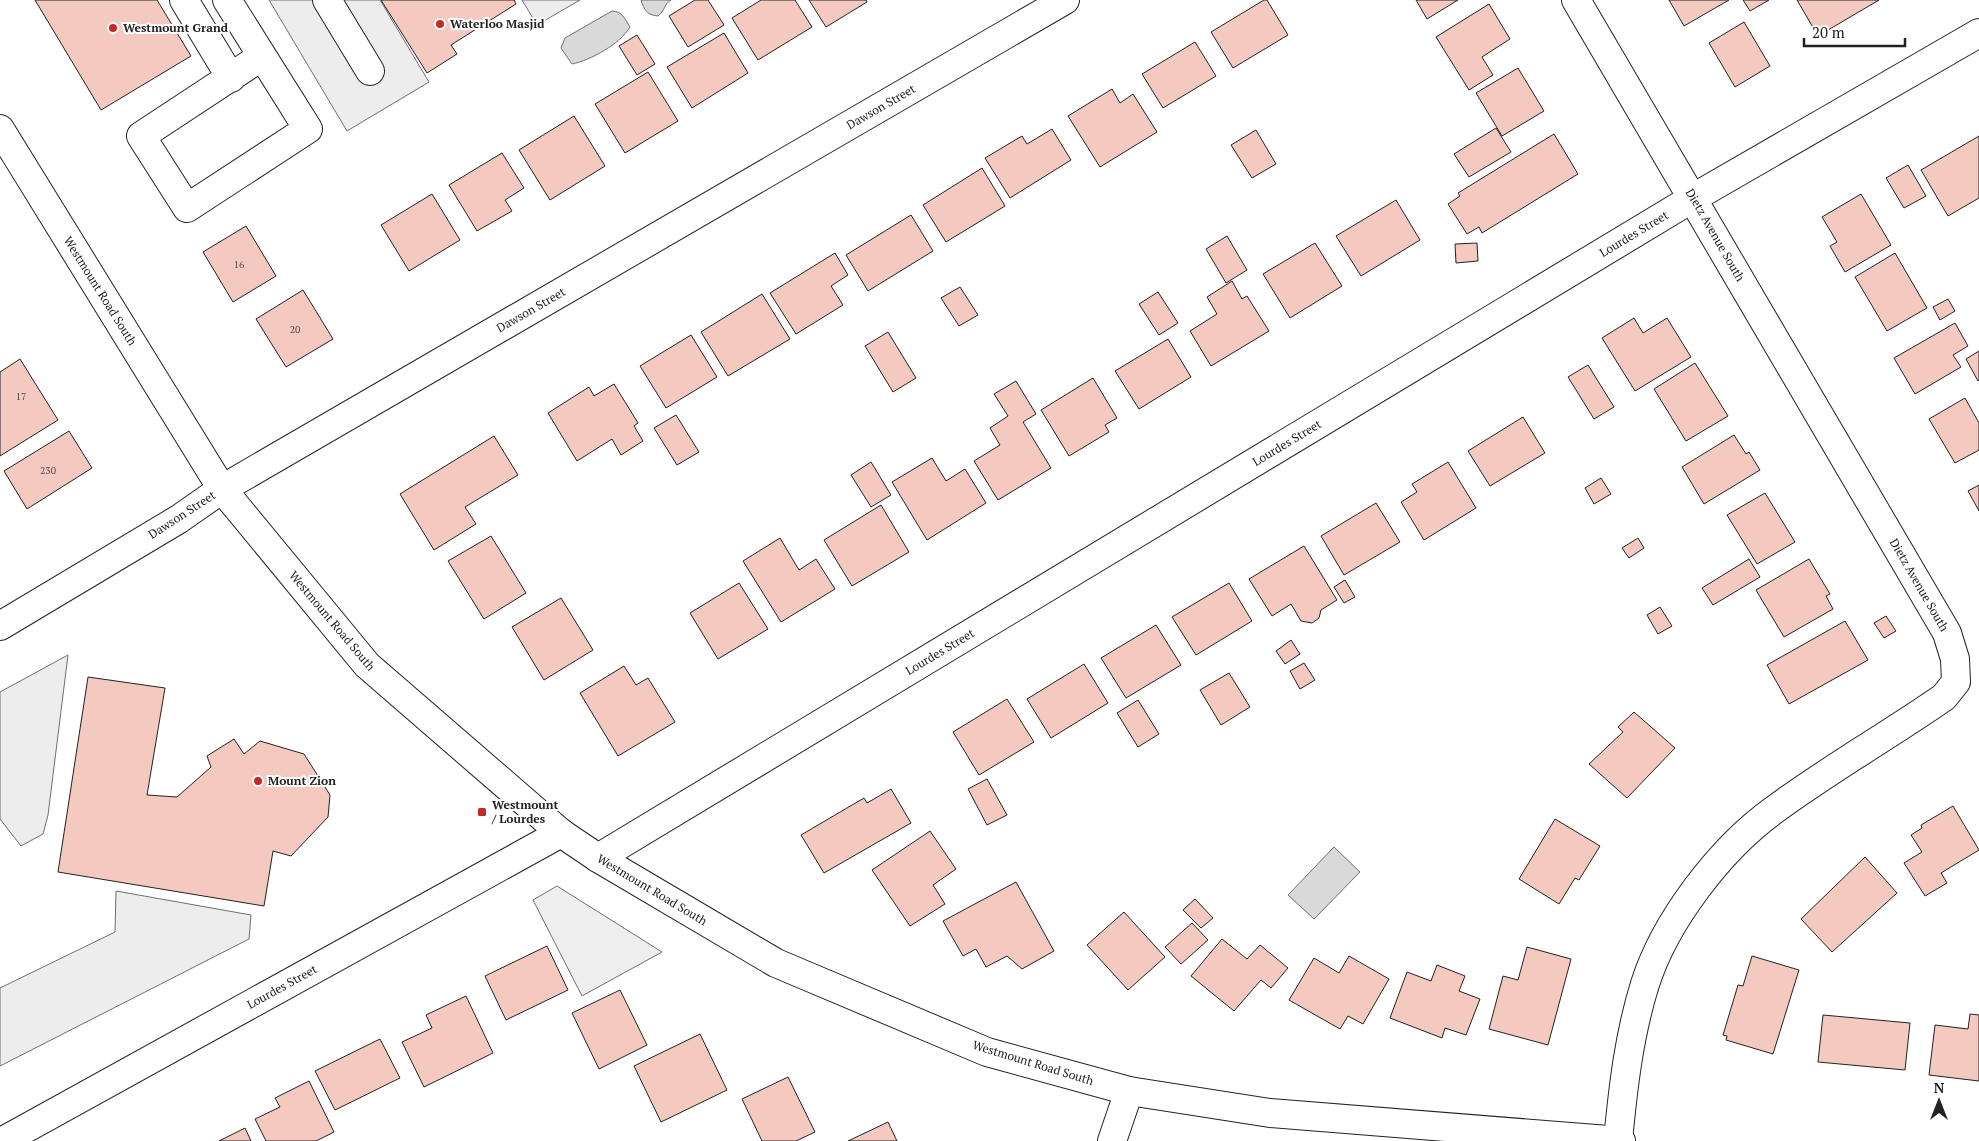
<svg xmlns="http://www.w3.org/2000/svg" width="1979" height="1141" font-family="'PT Serif',serif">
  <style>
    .green { fill: #eee; stroke: #6f6f6f }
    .parking { fill: #ededed; stroke: #6f6f6f }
    .water { fill: #d9d9d9; stroke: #6f6f6f }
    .building { fill: #f3c9c0; stroke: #222 }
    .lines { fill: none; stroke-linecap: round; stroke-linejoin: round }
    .minor-casing { stroke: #222; stroke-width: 30 }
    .major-casing { stroke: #222; stroke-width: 30 }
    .minor { stroke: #fff; stroke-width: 28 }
    .major { stroke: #fff; stroke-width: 28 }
    .poi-dot { fill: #c62828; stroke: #fff; stroke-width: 2 }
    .labels { text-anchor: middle; stroke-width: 4; stroke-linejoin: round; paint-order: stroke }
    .number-label { font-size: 10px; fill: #564c4a }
    .poi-label { font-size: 12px; font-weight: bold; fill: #222; stroke: #fff; text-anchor: start }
    .street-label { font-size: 12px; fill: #222; stroke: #fff }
  </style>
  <rect width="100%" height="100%" fill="#fff"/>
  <path class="green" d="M557,886L662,952L582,996L533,900Z"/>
  <path class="parking" d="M269,0H380L429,82L347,131Z
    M522,0H580L537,25Z
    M68,655L48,815L43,834L21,846L0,819V692Z
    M116,891L251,915L249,939L0,1066V988L115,932Z"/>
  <path class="water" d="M641,0H671C664,4 665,11 658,16C647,15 644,10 641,0Z
    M612,11C622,11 625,19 630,27C620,44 591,60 572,64L561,48L565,38Z
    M1334,847L1360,872L1314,919L1288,895Z"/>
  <path class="building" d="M35,0H157L191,56L101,110Z
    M381,0H514L516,4L451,45L457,54L427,73Z
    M695,0H708L724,25L688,47L669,16Z
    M761,0H795L812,27L758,60L732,18Z
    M809,0H866L867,2L826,27Z
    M1264,0H1267L1288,35L1233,68L1211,32Z
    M1416,0H1458L1427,19Z
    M1669,0H1729L1684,26Z
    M1743,0H1769L1750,11Z
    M1797,0H1879L1818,36Z
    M1489,4L1510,39L1482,57L1493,75L1469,90L1436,37Z
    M1744,22L1770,66L1735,87L1709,43Z
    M724,33L748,73L692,108L667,67Z
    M637,35L655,64L637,75L619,46Z
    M1195,42L1216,76L1163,108L1142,74Z
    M1518,68L1544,111L1502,136L1476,93Z
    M648,72L678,121L625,153L595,104Z
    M1112,89L1120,103L1133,94L1157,132L1100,167L1068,116Z
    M574,116L605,166L550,200L519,150Z
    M1496,128L1511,152L1469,177L1454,154Z
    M1052,129L1071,160L1010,198L985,158L1022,136L1027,144Z
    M1256,130L1276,164L1252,178L1231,145Z
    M1554,134L1578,174L1482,233L1479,227L1467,234L1448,204L1460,196L1458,193Z
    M1979,136V198L1948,216L1921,170Z
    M502,153L524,188L505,200L512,211L477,231L449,185Z
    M1908,165L1926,196L1904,208L1886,178Z
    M982,168L1005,206L946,242L923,205Z
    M432,194L460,240L409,271L381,225Z
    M1861,194L1891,245L1845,272L1830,246L1837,242L1822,217Z
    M1396,200L1420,240L1361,276L1336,236Z
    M911,215L933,251L868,291L846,255Z
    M246,226L276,276L233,302L203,252Z
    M1227,236L1247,270L1226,283L1206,249Z
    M1315,243L1342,286L1290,318L1263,274Z
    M1477,243L1478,261L1456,263L1455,244Z
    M835,253L848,275L831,286L843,305L796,334L770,293Z
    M1895,253L1927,308L1887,331L1855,277Z
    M1232,281L1242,299L1247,296L1269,331L1211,366L1190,331L1217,314L1207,297Z
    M960,287L978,315L959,326L941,298Z
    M303,290L333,339L286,367L256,319Z
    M1158,292L1178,323L1159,335L1139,304Z
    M762,294L790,339L728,376L701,332Z
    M1948,299L1955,311L1940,320L1933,307Z
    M1634,318L1643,333L1667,318L1691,357L1635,391L1602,338Z
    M1955,323L1968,346L1953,355L1961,367L1915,394L1894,358Z
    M888,332L916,378L893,392L865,346Z
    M691,335L717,377L666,408L640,366Z
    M1168,339L1191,377L1139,409L1115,371Z
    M1979,351V380L1978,381L1966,359Z
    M20,359L58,420L0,456V372Z
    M1695,363L1728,416L1686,441L1654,389Z
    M1588,365L1614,407L1594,419L1568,377Z
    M1093,378L1117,418L1105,425L1109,432L1069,456L1041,410Z
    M1016,381L1036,414L1023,422L1051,468L998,500L974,461L1000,445L990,428L1008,416L994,394Z
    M614,384L638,423L634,426L643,441L621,455L612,439L577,461L548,413L589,387L594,396Z
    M1965,398L1979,423V450L1955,463L1929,419Z
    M676,415L699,452L677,465L654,428Z
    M1523,417L1545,453L1490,486L1468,451Z
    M69,431L92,468L27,509L4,471Z
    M1734,435L1746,454L1749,452L1760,470L1704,504L1682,467Z
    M494,436L518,475L465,507L476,524L434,550L400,494Z
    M932,458L946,481L965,469L986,503L927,540L892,482Z
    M871,462L891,495L871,507L851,475Z
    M1448,462L1476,508L1424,540L1401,502L1417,492L1412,484Z
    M1601,478L1611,494L1594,504L1585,488Z
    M1979,485V511L1968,491Z
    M1765,493L1795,542L1757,564L1727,515Z
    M1376,503L1400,542L1344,575L1321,536Z
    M881,505L909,552L852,586L824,540Z
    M491,536L526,593L484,619L448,561Z
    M780,538L799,570L816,559L835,589L781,622L743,561Z
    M1638,538L1644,548L1629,558L1622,548Z
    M1304,546L1337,600L1321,610L1319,618L1312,623L1301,621L1291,604L1272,616L1249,579Z
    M1749,559L1760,577L1713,605L1702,588Z
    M1809,559L1830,594L1826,596L1833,609L1784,637L1756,590Z
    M1345,580L1355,597L1344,603L1334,587Z
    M739,583L768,629L718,659L690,613Z
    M1229,583L1252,621L1196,655L1172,617Z
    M561,598L593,650L544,680L512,627Z
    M1660,607L1672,626L1658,634L1647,615Z
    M1886,616L1896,631L1884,638L1874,623Z
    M1845,621L1868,660L1789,704L1767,665Z
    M1156,625L1181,665L1126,698L1101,658Z
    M1291,640L1300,654L1285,664L1276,651Z
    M1304,663L1315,680L1300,689L1290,671Z
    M1084,664L1108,703L1051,738L1027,699Z
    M624,666L636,685L648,678L675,722L618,756L580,693Z
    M1229,673L1250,707L1221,725L1200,690Z
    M88,677L165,688L147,795L177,797L211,767L207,756L234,739L244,754L260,741L304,754L330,795L328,817L291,856L273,851L264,906L58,872Z
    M1007,699L1034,742L979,775L953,732Z
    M1138,700L1159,734L1138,747L1117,713Z
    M1634,712L1675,748L1627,798L1589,764L1623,732L1618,727Z
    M987,779L1007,815L987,825L968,789Z
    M891,789L911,823L824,873L801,835L864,798L867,803Z
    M1953,806L1979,850L1941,873L1947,883L1925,896L1904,863L1922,852L1911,835L1922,828L1921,825Z
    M1555,819L1600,846L1579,880L1575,878L1559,904L1519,879Z
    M930,831L956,869L933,885L945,904L910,926L872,870Z
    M1865,857L1897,893L1832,952L1801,919Z
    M1016,882L1054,951L1022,969L1007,956L986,967L976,949L963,956L943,921Z
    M1195,899L1213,918L1201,928L1183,910Z
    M1124,912L1165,957L1128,990L1087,945Z
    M1192,923L1208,940L1181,964L1165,947Z
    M1222,939L1247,959L1260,945L1288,968L1271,988L1261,980L1234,1011L1191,976Z
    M547,946L568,990L506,1020L485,976Z
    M1527,947L1571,959L1548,1045L1489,1029L1503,976L1518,980Z
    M1349,956L1389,979L1363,1024L1348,1016L1340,1029L1289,1000L1314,958L1339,973Z
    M1752,956L1799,970L1773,1054L1726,1040L1727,1036L1723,1035L1738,985L1743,986Z
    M1437,965L1465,976L1459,991L1480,999L1466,1035L1445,1028L1442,1038L1390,1018L1407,972L1431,981Z
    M620,990L647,1045L599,1069L572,1013Z
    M466,996L493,1053L424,1087L402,1042L432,1028L426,1015Z
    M1970,1014L1979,1015V1081L1929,1075L1935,1025L1968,1029Z
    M1823,1015L1910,1023L1905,1070L1818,1062Z
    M700,1034L727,1090L661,1122L634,1066Z
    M380,1039L400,1078L335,1110L315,1071Z
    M788,1077L815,1132L796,1141H762L742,1099Z
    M309,1081L334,1132L316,1141H266L255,1119L280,1107L275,1098Z
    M888,1122L897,1141H848Z
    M245,1128L251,1141H219Z"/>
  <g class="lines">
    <defs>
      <path id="minor" d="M184,0L231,78
        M227,0L308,129L187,208L141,136L261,57
        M327,0L370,71
        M1576,0L1947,633L1955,659L1956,682L1944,697C1888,736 1828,770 1774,810C1720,849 1665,921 1645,984C1629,1035 1623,1088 1618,1141
        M0,626L179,519L222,489L1065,0
        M598,858L1693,198L1979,33
        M3,1141L561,833
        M1112,1141L1129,1091"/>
      <path id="major" d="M0,129L222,489L367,665L561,833L598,858L776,963L987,1052L1129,1091L1270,1113L1621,1141"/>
    </defs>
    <use href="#minor" class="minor-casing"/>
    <use href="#major" class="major-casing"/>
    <use href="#minor" class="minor"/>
    <use href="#major" class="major"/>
  </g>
  <g class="poi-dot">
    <circle cx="440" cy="24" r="5"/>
    <circle cx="113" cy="28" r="5"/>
    <circle cx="258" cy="781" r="5"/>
    <rect x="477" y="807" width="10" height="10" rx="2.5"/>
  </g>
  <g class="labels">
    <g class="number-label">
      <text x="239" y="268">16</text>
      <text x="295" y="333">20</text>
      <text x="21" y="400">17</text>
      <text x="48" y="474">230</text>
    </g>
    <g class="poi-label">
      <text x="450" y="28">Waterloo Masjid</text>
      <text x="123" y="32">Westmount Grand</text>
      <text x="268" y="785">Mount Zion</text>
      <text x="492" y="809">Westmount<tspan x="492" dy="14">/ Lourdes</tspan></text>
    </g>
    <g class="street-label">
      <text transform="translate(881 107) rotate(-30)" y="4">Dawson Street</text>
      <text transform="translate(1634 234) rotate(-31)" y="4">Lourdes Street</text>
      <text transform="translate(1715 235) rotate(60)" y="4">Dietz Avenue South</text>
      <text transform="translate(100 291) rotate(58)" y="4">Westmount Road South</text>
      <text transform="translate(531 310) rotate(-30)" y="4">Dawson Street</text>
      <text transform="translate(1287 443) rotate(-31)" y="4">Lourdes Street</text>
      <text transform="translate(182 515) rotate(-33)" y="4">Dawson Street</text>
      <text transform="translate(1919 585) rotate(60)" y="4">Dietz Avenue South</text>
      <text transform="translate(332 621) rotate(50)" y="4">Westmount Road South</text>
      <text transform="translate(940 652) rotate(-31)" y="4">Lourdes Street</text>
      <text transform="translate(652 890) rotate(31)" y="4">Westmount Road South</text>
      <text transform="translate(282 987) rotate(-29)" y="4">Lourdes Street</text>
      <text transform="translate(1033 1063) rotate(17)" y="4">Westmount Road South</text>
    </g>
  </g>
  <g transform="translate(1939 1101)" stroke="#ffffff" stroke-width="4" paint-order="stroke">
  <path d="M0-4L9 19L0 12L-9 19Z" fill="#222222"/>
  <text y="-8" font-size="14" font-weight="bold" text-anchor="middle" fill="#222222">N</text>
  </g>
  <path d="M1804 38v8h101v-8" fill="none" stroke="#222222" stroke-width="2.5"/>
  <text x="1812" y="38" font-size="15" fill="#222222" stroke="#ffffff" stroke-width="4" paint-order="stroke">20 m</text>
</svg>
